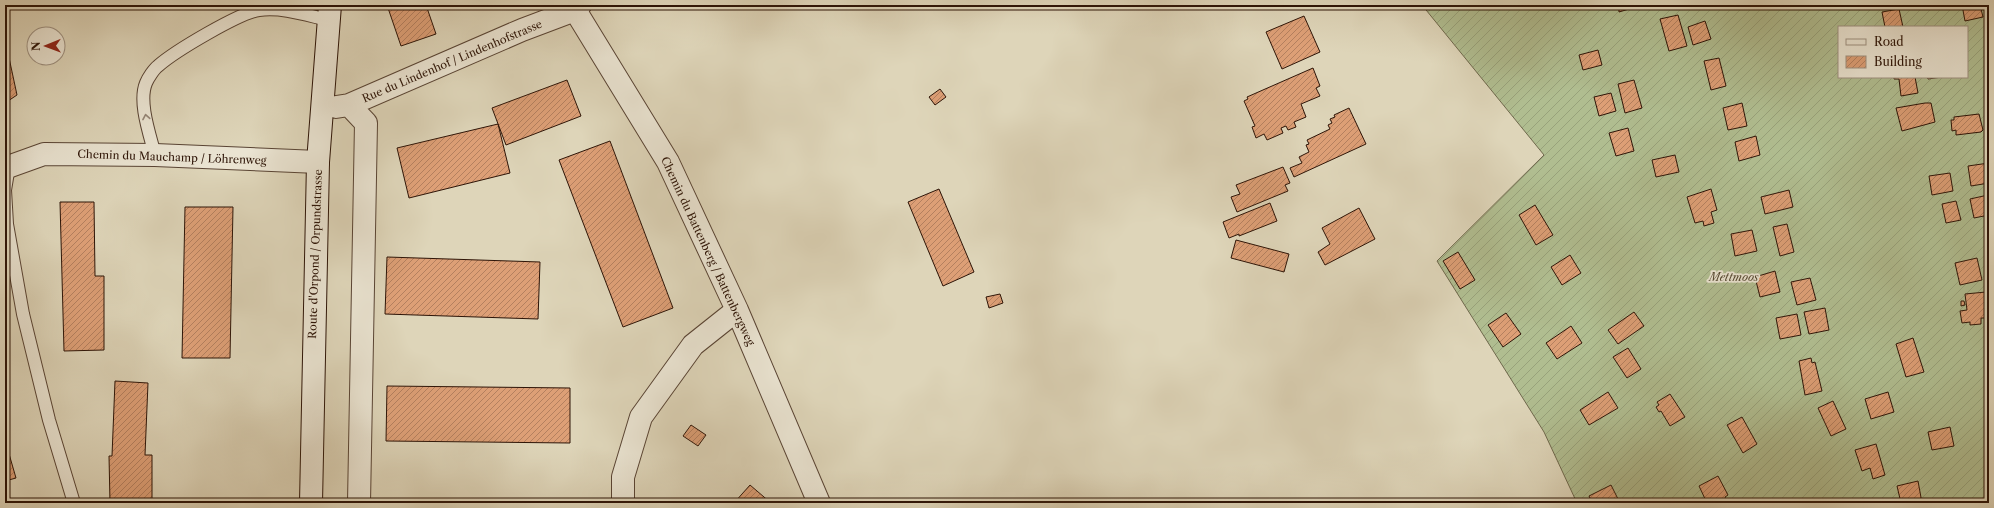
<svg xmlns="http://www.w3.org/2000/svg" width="1994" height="508" font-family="'Libre Caslon Text',serif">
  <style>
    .garden { fill: url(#garden-furrows); stroke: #6e684c; fill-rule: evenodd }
    .building { fill: url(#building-hatch); stroke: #2d1407 }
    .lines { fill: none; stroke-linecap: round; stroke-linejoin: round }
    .lane-casing { stroke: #594434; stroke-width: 14 }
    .street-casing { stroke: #594434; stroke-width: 24 }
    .secondary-casing { stroke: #2d1407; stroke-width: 24 }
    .lane { stroke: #eae4d2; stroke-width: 12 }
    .street { stroke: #eae4d2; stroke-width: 22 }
    .secondary { stroke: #eae4d2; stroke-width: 22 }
    .oneway { stroke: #958677 }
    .labels { text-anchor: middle; stroke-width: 3.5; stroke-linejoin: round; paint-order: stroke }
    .street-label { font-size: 11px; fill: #2d1407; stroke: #eae4d2 }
    .park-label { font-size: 11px; font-style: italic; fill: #544730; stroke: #eae4d2 }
  </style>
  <defs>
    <pattern id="garden-furrows" width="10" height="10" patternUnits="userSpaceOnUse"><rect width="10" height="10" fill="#b0bd90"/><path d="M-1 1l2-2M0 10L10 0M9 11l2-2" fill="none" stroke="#98a27b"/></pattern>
    <pattern id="building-hatch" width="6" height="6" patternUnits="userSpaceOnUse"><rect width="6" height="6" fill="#dd9f76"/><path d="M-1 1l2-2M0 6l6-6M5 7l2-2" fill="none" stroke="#b4805f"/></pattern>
  </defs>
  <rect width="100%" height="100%" fill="#ded5b9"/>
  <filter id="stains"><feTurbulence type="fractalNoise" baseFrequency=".005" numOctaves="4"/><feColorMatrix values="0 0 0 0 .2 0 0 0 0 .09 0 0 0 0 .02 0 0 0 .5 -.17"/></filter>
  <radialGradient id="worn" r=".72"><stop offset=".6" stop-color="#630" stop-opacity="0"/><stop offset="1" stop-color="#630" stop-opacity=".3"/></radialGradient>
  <path class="garden" d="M1422,5H1989V503H1577L1544,432L1437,261L1544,155ZM1839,27H1967V77H1839Z"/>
  <path class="building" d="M387,5H426L436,34L401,46Z
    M1619,5H1639V6L1619,12Z
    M1866,5H1885L1867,8Z
    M1962,5H1980L1983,17L1965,21Z
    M1899,9L1903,27H1885L1882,12Z
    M1678,15L1687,46L1669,51L1660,19Z
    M1304,16L1320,52L1282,69L1266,32Z
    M1705,21L1711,39L1693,45L1688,27Z
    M5,39L17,95L5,103Z
    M1598,50L1602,65L1583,70L1579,55Z
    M1719,58L1726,86L1711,90L1704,61Z
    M1313,68L1320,86L1316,88L1320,96L1301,104L1306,117L1294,122L1296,127L1288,130L1286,126L1281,128L1283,133L1267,140L1264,134L1256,138L1252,127L1255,126L1244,101L1248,99L1247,97Z
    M1894,77H1915L1918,93L1901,96L1899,79H1894Z
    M1927,77H1942L1928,79Z
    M567,80L581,116L506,145L492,108Z
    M1634,80L1642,108L1625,113L1618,84Z
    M940,89L946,97L935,105L929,97Z
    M1611,93L1616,111L1599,116L1594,97Z
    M1742,103L1747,126L1728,130L1723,108Z
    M1925,103H1931L1935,122L1902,131L1896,108Z
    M1349,108L1366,144L1294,177L1290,168L1302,163L1299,157L1309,152L1306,145L1309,144L1307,140L1330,129L1328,125L1332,123L1330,119L1335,117L1334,115Z
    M1979,114L1983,130L1981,132L1956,135V130L1952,131L1951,120H1954V117Z
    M498,124L510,173L409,198L397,148Z
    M1628,128L1634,151L1616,156L1609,133Z
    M1756,136L1760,155L1739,161L1735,142Z
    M610,141L673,308L623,327L559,160Z
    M1675,155L1679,172L1656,177L1652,160Z
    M1989,163V183L1971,186L1968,166Z
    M1283,167L1290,183L1285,185L1288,191L1237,212L1231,197L1240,194L1236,185Z
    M1950,173L1953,191L1932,195L1929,176Z
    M939,189L974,272L943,286L908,202Z
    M1711,189L1717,210L1711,212L1714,223L1704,226L1703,221L1695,223L1687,197Z
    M1789,190L1793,207L1765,214L1761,197Z
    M1988,195L1989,215L1974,218L1970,199Z
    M1956,201L1961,220L1946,223L1942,204Z
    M60,202H94L95,276H104V350L64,351Z
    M1270,203L1277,221L1239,236V234L1229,238L1223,222Z
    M1535,205L1553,235L1536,245L1519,215Z
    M185,207H233L230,358H182Z
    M1359,208L1375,239L1325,265L1318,252L1330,244L1322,228Z
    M1787,224L1794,252L1780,256L1773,227Z
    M1752,230L1757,251L1735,256L1731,234Z
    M1236,240L1289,254L1284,272L1231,258Z
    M1458,252L1475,280L1460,289L1443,261Z
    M1570,255L1581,273L1562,285L1551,267Z
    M387,257L540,262L538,319L385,314Z
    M1977,258L1982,280L1960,285L1955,263Z
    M1775,271L1780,292L1760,297L1755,277Z
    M1810,278L1816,300L1797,305L1791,282Z
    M1986,292L1989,318H1981V324L1970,325V322L1962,323L1960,311L1967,310L1965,294Z
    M1000,294L1003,303L989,308L986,297Z
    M1961,301H1964L1965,305L1961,306Z
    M1825,308L1829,330L1809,334L1804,312Z
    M1634,312L1644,326L1618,344L1608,330Z
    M1506,313L1521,334L1503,347L1488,325Z
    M1797,314L1801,335L1780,339L1776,318Z
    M1571,326L1582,343L1557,359L1546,343Z
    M1913,338L1924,372L1906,377L1896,344Z
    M1628,348L1641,369L1627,378L1613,357Z
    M1811,358L1812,363L1815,362L1822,391L1805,395L1799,361Z
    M115,381L148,383L145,455H152V503H110L109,456H112Z
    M387,386L570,388V443L386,441Z
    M1608,392L1618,408L1589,425L1580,410Z
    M1888,392L1894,412L1871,419L1865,399Z
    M1670,394L1685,417L1670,426L1661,411L1659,412L1656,407L1659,405L1657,402Z
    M1833,401L1846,429L1831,436L1818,408Z
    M1742,417L1757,444L1743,453L1727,425Z
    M691,425L706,435L698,446L683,436Z
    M1950,427L1954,446L1932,450L1928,432Z
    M5,440L16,478L5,481Z
    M1876,444L1885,475L1873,479L1870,468L1862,471L1855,450Z
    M1718,476L1728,495L1725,497L1728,503H1707L1699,486Z
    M1918,481L1922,503H1901L1897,486Z
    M750,485L771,503H734Z
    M1611,485L1620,503H1592L1589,496Z"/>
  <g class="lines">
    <defs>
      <path id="lane" d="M155,155C150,135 138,102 146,83C148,78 154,69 158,66C175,51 239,13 259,10C283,7 306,15 328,20
        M9,166L5,190L7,224L23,314L49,420L74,503"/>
      <path id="street" d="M575,10L668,162L737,310L819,503
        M349,105L366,123L359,503
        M336,107L349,105L522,30L575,10L580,5
        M5,168L44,154L155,155L318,162
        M623,503V477L641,417L693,345L737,310"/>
      <path id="secondary" d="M311,503L318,162L330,5"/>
    </defs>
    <use href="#lane" class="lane-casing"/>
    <use href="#street" class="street-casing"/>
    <use href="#secondary" class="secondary-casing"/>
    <use href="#lane" class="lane"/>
    <use href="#street" class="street"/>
    <use href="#secondary" class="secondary"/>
  </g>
  <defs><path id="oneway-chevron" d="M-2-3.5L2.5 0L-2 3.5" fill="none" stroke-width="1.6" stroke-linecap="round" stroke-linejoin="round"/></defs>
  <use class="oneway" href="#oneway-chevron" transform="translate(146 117) rotate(-100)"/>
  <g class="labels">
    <g class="street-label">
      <text transform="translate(452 61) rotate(-23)" y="4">Rue du Lindenhof / Lindenhofstrasse</text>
      <text transform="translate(172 157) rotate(2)" y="4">Chemin du Mauchamp / Löhrenweg</text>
      <text transform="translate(708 251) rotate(65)" y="4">Chemin du Battenberg / Battenbergweg</text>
      <text transform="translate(315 254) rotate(-88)" y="4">Route d'Orpond / Orpundstrasse</text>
    </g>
    <g class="park-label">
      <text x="1734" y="281">Mettmoos</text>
    </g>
  </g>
  <rect width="1994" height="508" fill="none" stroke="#ded5b9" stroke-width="20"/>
  <rect x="6" y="6" width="1982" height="496" fill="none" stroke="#2d1407" stroke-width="2"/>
  <rect x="10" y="10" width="1974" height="488" fill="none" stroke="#2d1407"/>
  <rect x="1838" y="26" width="130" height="52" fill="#eae4d2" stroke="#9e9181"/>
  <rect x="1846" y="39" width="20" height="6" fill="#eae4d2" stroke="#9e9181"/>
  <text x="1874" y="46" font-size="12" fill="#2d1407">Road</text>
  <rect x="1846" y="56" width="20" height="12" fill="url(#building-hatch)" stroke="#9e9181"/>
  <text x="1874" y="66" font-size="12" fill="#2d1407">Building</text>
  <g transform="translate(46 46) rotate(269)"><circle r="19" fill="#eae4d2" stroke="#9e9181"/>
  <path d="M0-3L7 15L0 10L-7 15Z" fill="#8f2418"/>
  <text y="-6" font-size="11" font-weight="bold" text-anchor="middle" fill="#2d1407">N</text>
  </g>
  <rect width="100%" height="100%" filter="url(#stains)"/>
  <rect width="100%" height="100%" fill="url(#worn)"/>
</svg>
